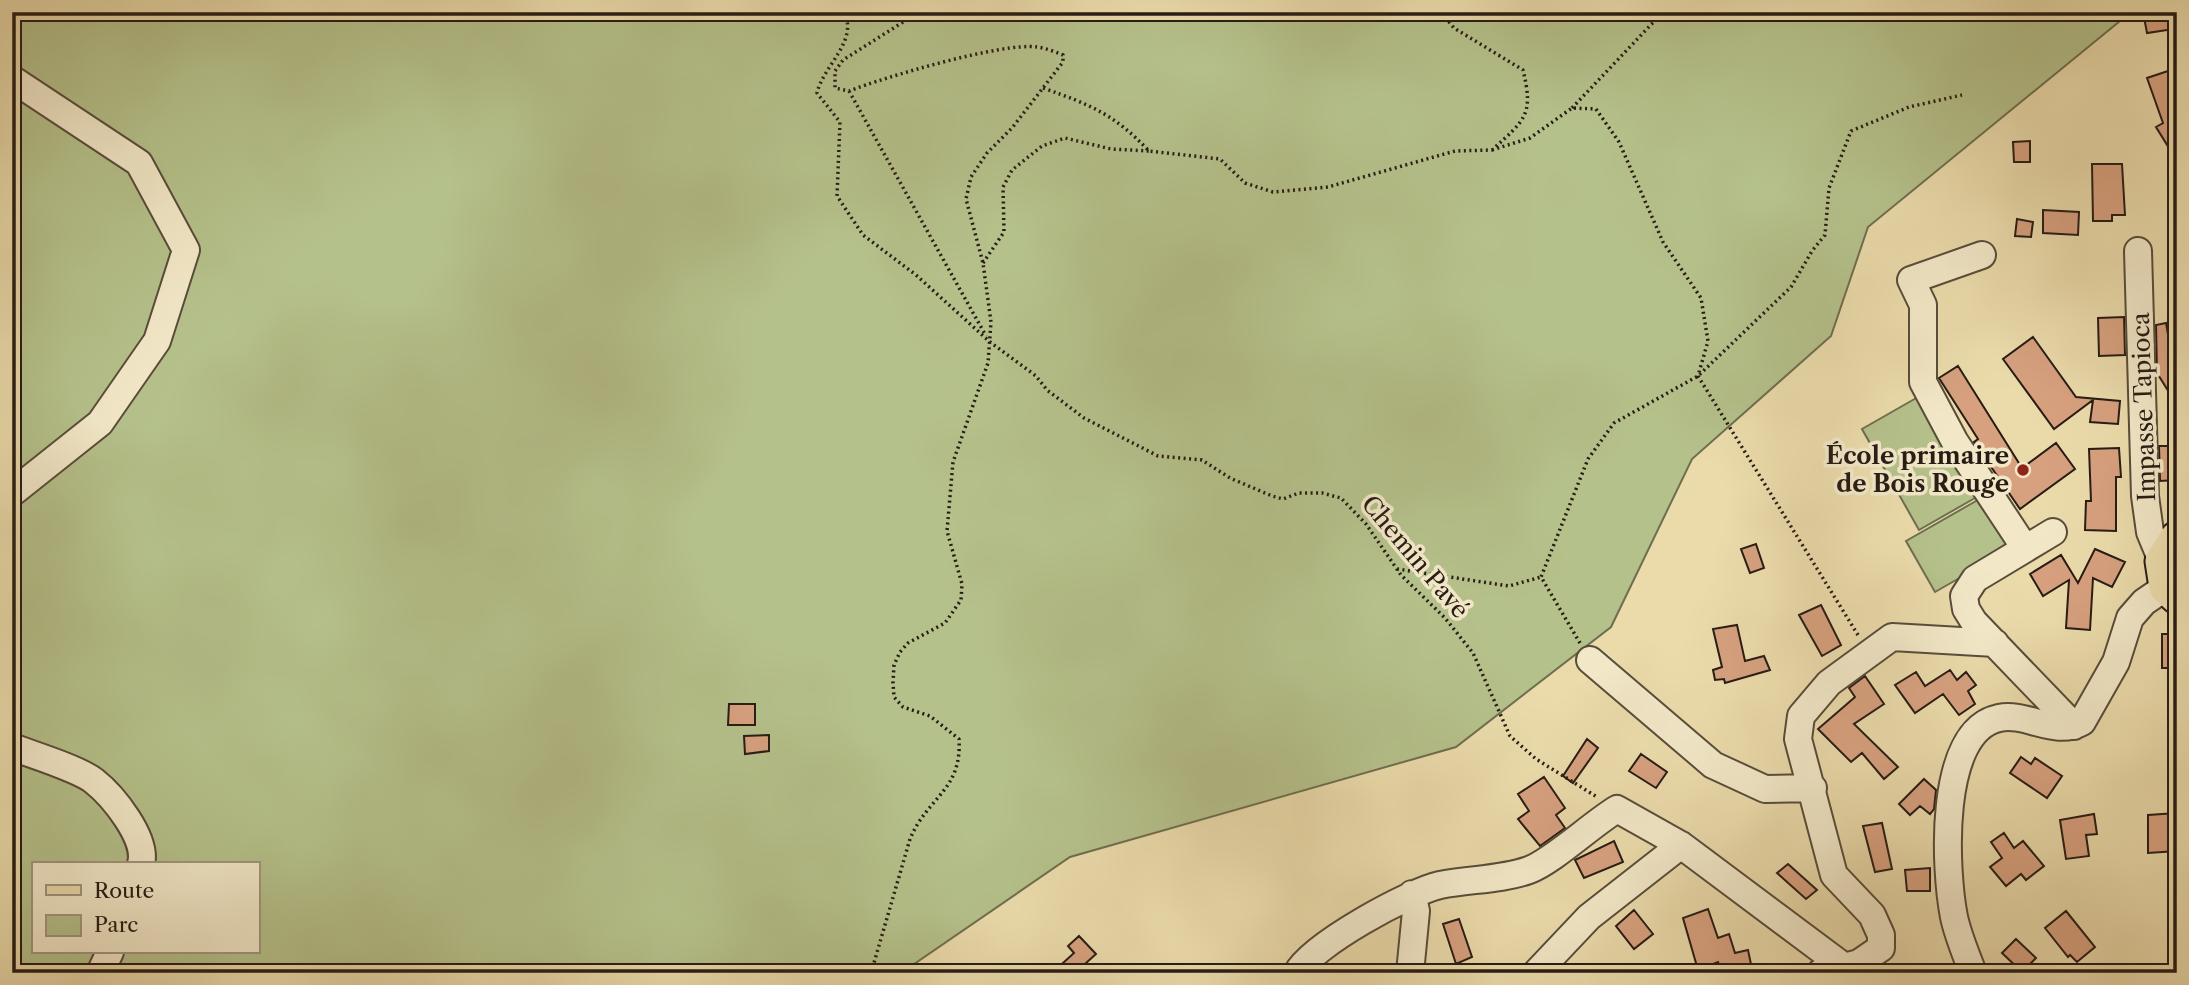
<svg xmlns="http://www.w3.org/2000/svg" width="2189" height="985" font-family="'Libre Caslon Text',serif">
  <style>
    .green { fill: #b5c18b; stroke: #6e6e50; stroke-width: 2; fill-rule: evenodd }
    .building { fill: #d7a17f; stroke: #271c15; stroke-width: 2 }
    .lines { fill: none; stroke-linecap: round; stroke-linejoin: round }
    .minor-casing { stroke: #584c3a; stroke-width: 30 }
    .major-casing { stroke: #271c15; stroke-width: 37 }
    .path { stroke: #271c15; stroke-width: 3.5; stroke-dasharray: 2 3.5; stroke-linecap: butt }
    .minor { stroke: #f2e8c8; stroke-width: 26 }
    .major { stroke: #ebdbab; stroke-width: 33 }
    .poi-dot { fill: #8f2418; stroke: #f2e8c8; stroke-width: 2.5 }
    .labels { text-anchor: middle; stroke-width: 7; stroke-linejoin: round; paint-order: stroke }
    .street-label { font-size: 24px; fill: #271c15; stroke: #f2e8c8 }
    .poi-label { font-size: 24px; font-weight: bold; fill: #271c15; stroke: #f2e8c8; text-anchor: end }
  </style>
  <rect width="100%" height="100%" fill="#ebdbab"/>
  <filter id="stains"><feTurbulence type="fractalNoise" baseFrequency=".00286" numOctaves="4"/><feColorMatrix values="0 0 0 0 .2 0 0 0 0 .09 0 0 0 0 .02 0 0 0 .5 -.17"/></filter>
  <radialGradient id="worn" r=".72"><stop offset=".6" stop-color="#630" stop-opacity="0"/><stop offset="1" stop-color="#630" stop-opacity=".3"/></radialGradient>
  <path class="green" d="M12,12H2131L1868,227L1831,336L1692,459L1611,627L1456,747L1070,857L901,973H12ZM33,864H257V952H33Z
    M1925,393L1982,494L1919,530L1862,429Z
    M1983,497L2012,548L1935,592L1906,541Z"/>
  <path class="building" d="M2143,12H2171L2174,29L2147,33Z
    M2174,69L2177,78V161L2156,127L2163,123L2147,78Z
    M2030,141V162H2014L2013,142Z
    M2092,164H2122L2125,215H2112V221H2093Z
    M2043,210L2079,212L2078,235L2043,233Z
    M2017,219L2033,222L2031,237L2015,236Z
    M2124,317L2125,355L2099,356L2098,318Z
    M2166,323L2177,385V405L2157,373L2156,325Z
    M2033,337L2076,397L2120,401L2118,424L2090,422L2093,400L2054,429L2003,359Z
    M1958,366L2022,468L2056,443L2075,469L2020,509L1974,442L1978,439L1939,378Z
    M2159,446H2177V480L2160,481Z
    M2119,448L2121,477H2116V531L2085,530L2086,501H2091L2089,449Z
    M1756,544L1764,568L1750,573L1741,549Z
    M2095,549L2125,562L2112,587L2093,578L2090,630L2066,628L2069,580L2043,596L2030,574L2061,555L2078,583Z
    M1821,605L1841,645L1822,656L1799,615Z
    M1737,625L1745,661L1764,656L1770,670L1725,683L1724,679L1715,680L1713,670L1722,667L1713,629Z
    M2162,634H2177V668H2162Z
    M1950,670L1957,680L1966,672L1976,685L1968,691L1975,704L1959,715L1943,694L1915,713L1895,685L1916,672L1925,686Z
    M1865,676L1884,704L1854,724L1898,767L1884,779L1862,753L1851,762L1818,729L1855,697L1849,688Z
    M729,704H755V725H728Z
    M769,735V751L745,754L744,736Z
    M1587,739L1598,748L1573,783L1563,776Z
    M1641,754L1667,772L1656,788L1629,771Z
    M2021,757L2031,764L2035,758L2062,776L2047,798L2010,773Z
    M1544,777L1565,808L1556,815L1565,828L1540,846L1518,819L1529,811L1518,794Z
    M1924,779L1936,790L1934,809L1930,814L1920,806L1910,815L1899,804Z
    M2177,813V851L2148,853V815Z
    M2094,814L2097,834L2086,835L2089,856L2066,859L2060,820Z
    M1882,823L1892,869L1875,872L1863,826Z
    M2004,833L2014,848L2023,841L2044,866L2026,880L2021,874L2006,886L1990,867L2002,858L1991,842Z
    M1614,841L1623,862L1584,878L1575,860Z
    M1788,864L1817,890L1806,899L1777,873Z
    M1930,868V891H1907L1905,870Z
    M1708,909L1718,938L1729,934L1735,953L1748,950L1752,969L1722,973L1718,962L1698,970L1683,918Z
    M1634,910L1653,934L1634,949L1616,926Z
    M2066,911L2095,947L2077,962L2070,955L2068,957L2045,928Z
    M1459,919L1472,957L1456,964L1443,924Z
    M1079,936L1096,954L1075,973H1052L1074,953L1068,946Z
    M2016,939L2036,958L2022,972L2002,953Z"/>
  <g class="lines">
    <defs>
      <path id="minor" d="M12,79L139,163L186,250L157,341L100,423L12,493
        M2138,251L2145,496L2150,532L2162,561
        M1982,255L1911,280L1923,305V382L1955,442L2025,548
        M2053,532L1975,579L1964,596L1966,609L1974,622L2074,726
        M1590,660L1713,765L1765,789L1813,788
        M12,747C33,755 79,769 94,781C113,796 148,839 141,864
        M100,973L110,952
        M1297,973C1312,945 1409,892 1440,885C1470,879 1501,880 1529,870C1553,861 1592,824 1617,809L1681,845L1843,966
        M1410,973L1416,911L1412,894
        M1536,973L1589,917L1681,845
        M1820,973L1859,963L1881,948V935L1872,915L1834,875L1798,739L1801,716L1829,683L1892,637L1995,643
        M1973,973C1966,954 1958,936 1954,917C1945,871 1937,731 1999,718C2027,712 2054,737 2082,722L2116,662L2130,618L2144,602L2166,587"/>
      <path id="major" d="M2177,538L2162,561L2166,587L2177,597"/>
    </defs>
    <use href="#minor" class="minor-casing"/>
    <use href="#major" class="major-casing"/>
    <path class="path" d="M844,12C859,41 823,66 817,93L840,122L837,196L863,235L916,275L990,342L1036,376L1047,390L1084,418L1158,456L1202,460L1230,478L1272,496L1283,499L1299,493H1322L1341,498L1366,524L1401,575L1445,618L1473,653L1510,736L1536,759L1597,797
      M1043,88C1091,105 1114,114 1149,151L1220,159L1245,183L1273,192L1328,187L1455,151L1492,150C1525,120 1534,115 1523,70L1454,28L1441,12
      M849,91L986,336
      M1572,108L1663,12
      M1492,150L1530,138L1572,108L1596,109L1619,142L1663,242L1701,298L1708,341L1698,376L1858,635
      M983,263L1004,232L1003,187L1012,170L1042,146L1065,138L1111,149L1149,151
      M1397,569L1509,586L1541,577
      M1580,643L1541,577L1588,459L1614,423L1698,376L1791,287L1812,251L1825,235L1829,188L1851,131L1909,107L1962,95
      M871,973L910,839C928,796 962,791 959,739L930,716L903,707L894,697L893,683L894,665L900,652L908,643L945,623L961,600L962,584L947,531L953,462L988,363L991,322L983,263L966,199L971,177L987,153L1012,128L1063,62V55C1055,52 1046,48 1037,47C1003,42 885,77 849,91L835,88V71L843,60L919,12"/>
    <use href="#minor" class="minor"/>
    <use href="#major" class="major"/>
  </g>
  <circle class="poi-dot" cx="2023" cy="470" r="7"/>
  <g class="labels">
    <g class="street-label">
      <text transform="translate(2144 407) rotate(-92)" y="8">Impasse Tapioca</text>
      <text transform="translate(1415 557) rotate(50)" y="8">Chemin Pavé</text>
    </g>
    <g class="poi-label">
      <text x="2009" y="464">École primaire<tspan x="2009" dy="28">de Bois Rouge</tspan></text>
    </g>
  </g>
  <rect width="2189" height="985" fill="none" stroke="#ebdbab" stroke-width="42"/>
  <rect x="14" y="14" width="2161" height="957" fill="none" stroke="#271c15" stroke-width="3.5"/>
  <rect x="21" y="21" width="2147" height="943" fill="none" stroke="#271c15" stroke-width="2"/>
  <rect x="32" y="862" width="228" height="91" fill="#f2e8c8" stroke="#a19680" stroke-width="2"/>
  <rect x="46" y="885" width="35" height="10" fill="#ebdbab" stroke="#a19680" stroke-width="2"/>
  <text x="94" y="898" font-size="21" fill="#271c15">Route</text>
  <rect x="46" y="915" width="35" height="21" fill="#b5c18b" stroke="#a19680" stroke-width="2"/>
  <text x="94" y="932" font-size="21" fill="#271c15">Parc</text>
  <rect width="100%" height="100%" filter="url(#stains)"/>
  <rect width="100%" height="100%" fill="url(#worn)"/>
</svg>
